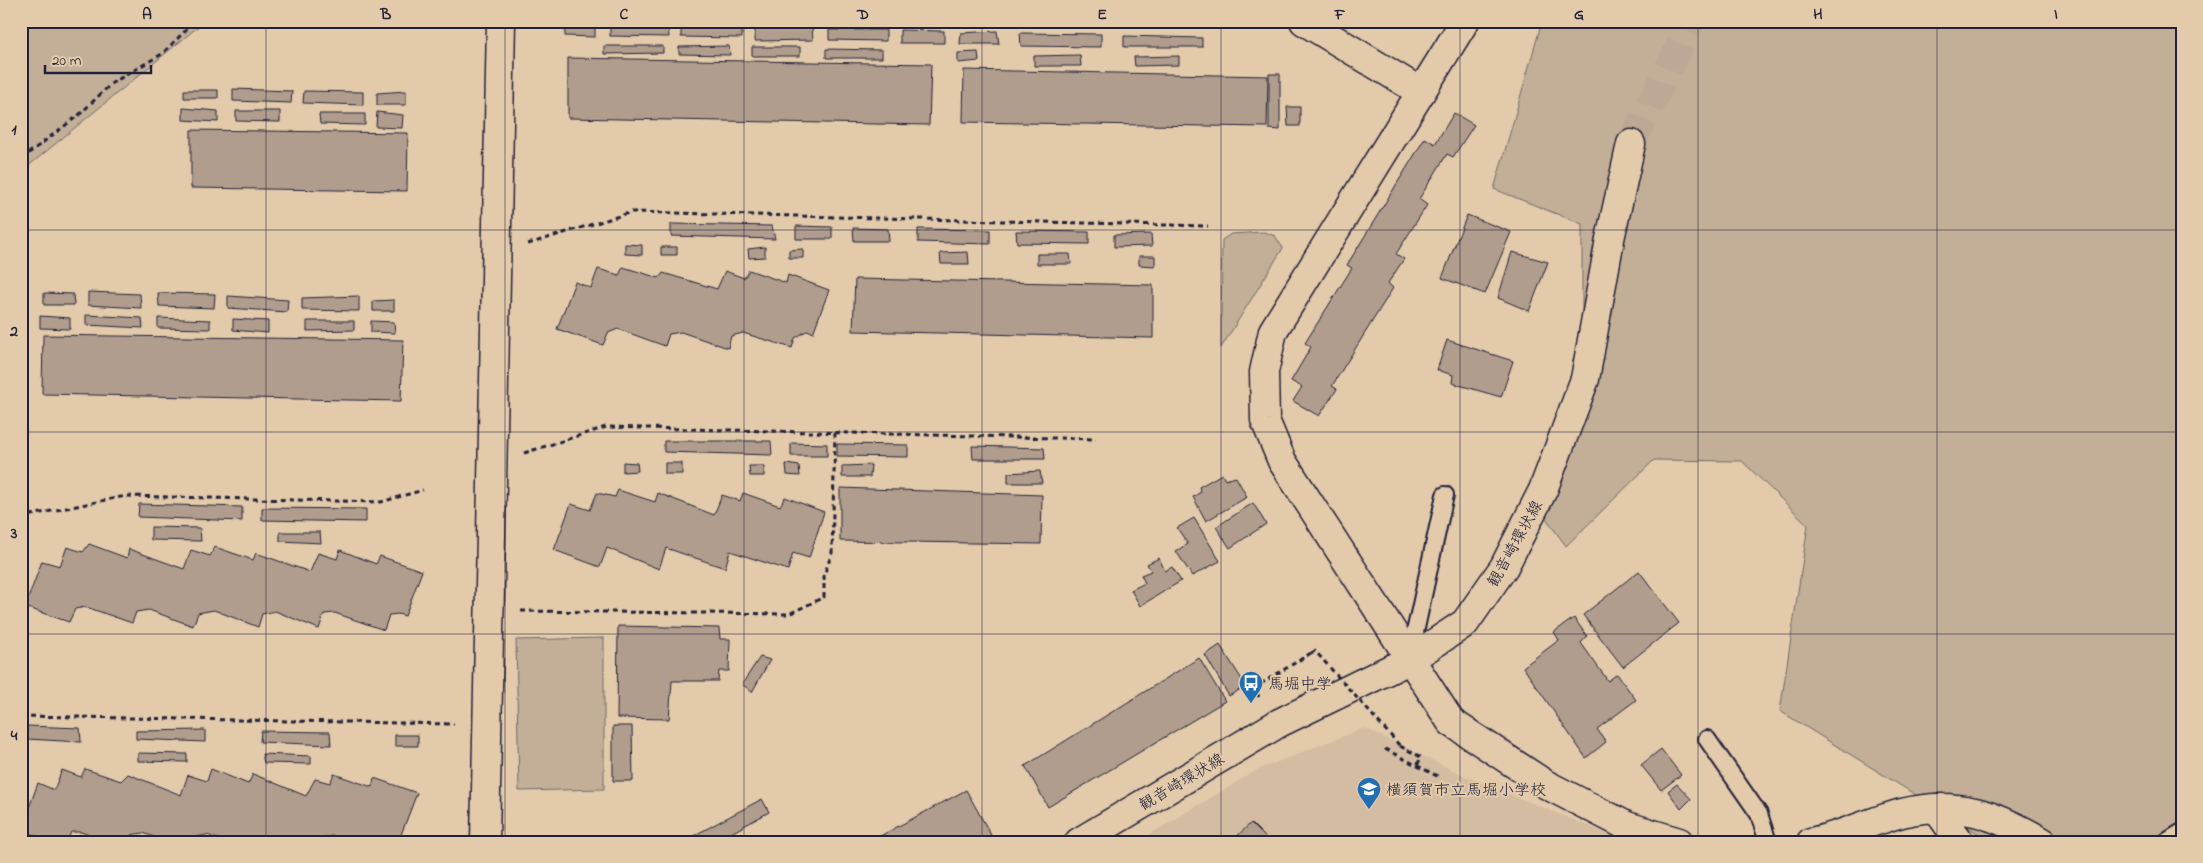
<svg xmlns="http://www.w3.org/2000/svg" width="2203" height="863" font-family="'Indie Flower','Klee One',sans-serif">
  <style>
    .built { fill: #d3bca1 }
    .green { fill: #c3af98; stroke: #72686a }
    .building { fill: #b09d8d; stroke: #22223b }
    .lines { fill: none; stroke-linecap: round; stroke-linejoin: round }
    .secondary-tunnel { stroke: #bca894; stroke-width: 28; stroke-dasharray: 28 14; stroke-linecap: butt }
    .lane-casing { stroke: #22223b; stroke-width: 20 }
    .street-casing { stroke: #22223b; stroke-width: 31 }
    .secondary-casing { stroke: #22223b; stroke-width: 31 }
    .path { stroke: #22223b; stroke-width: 3; stroke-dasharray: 5 4; stroke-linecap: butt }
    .lane { stroke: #e2caaa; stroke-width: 16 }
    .street { stroke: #e2caaa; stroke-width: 28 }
    .secondary { stroke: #e2caaa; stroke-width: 28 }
    .path-bridge { stroke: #22223b; stroke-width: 3; stroke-dasharray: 5 4; stroke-linecap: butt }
    .grid { fill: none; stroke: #22223b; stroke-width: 1; stroke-opacity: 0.55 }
    .labels { text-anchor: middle; stroke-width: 4; stroke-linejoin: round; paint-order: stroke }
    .street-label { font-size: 16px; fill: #22223b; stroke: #e2caaa }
    .poi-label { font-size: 16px; fill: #22223b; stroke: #e2caaa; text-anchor: start }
    .neatline { fill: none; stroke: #22223b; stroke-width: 2 }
    .grid-label { font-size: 16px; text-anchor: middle; font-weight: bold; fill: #22223b }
  </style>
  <rect width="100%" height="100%" fill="#e2caaa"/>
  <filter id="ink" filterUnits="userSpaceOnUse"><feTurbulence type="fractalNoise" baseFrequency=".02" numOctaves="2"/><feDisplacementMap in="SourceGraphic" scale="10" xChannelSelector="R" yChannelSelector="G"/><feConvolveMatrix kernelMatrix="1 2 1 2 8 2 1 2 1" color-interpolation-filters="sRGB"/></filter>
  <g filter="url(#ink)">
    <path class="built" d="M1364,728L1469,778L1628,842H1137L1257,770Z"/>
    <path class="green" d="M21,21H205L21,172Z
      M1542,21H2182V842H1992L1780,711L1808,525L1742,461L1654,460L1566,546L1527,492L1582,370V224L1494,189Z
      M1264,232L1275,236L1283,248L1221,348L1222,240L1231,234Z
      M604,638V789L519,791L516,640Z"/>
    <path class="building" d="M595,23V37L565,36V25Z
      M610,24H668L669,37L610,36Z
      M681,26H742V38L681,37Z
      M812,26L813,40L755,41V27Z
      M829,30H886V41L829,40Z
      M900,30L944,31V43H900Z
      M997,31L999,44H960L961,33Z
      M1020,33L1101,34V47L1021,46Z
      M1124,36L1202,38V47H1124Z
      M604,46H663V53L604,54Z
      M729,46L730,55L679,54V47Z
      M752,47H800V56H752Z
      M826,49L882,50V58H826Z
      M978,52L979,61L958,63V53Z
      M1080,55L1081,66H1034V56Z
      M1179,56V65L1135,66L1134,57Z
      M568,58L931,64L929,125L568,118Z
      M964,70L1268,76L1267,127L963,122Z
      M1269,74H1280V130L1269,129Z
      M233,89L292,91L291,103L233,101Z
      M184,90H218V98H184Z
      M304,91L363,92V105L303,103Z
      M406,91V105H377V93Z
      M1287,107H1300V126H1288Z
      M183,108L218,111V122L183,120Z
      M236,111H280V122L236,121Z
      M377,112L403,115L402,128L376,127Z
      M1454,113L1474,125L1453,157L1447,154L1419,199L1427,205L1396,254L1404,259L1388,283L1393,288L1332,386L1337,389L1319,416L1293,401L1302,387L1291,381L1311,347L1305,343L1352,268L1347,265L1425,138L1435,144Z
      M319,114H365V125L320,124Z
      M191,130L408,133L407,191L191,188Z
      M1467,215L1511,232L1485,294L1442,278Z
      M671,224L772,226L775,239L671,236Z
      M796,226L832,227V239H796Z
      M853,228L888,229L889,241H854Z
      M918,229L990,230V244L918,242Z
      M1016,231L1089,232V244L1017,243Z
      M1151,234L1152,246L1114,247V235Z
      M625,244L642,245V255L625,254Z
      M661,247H677V255H661Z
      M765,247V257L749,258L748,249Z
      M803,249V258H789V250Z
      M968,252L969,264H941L940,253Z
      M1512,252L1548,262L1529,311L1498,298Z
      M1037,254H1070L1071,264H1037Z
      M1139,256H1155V266L1139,265Z
      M623,267L659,278L663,273L717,289L725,271L744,278L749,270L786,283L788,275L829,290L813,333L808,330L795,338L792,348L743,333L731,336L728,348L681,332L669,334L665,346L618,329L608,333L603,345L557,329L575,282L591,288L598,269L619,275Z
      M855,279L1153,285V338L853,331Z
      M88,292L140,294L141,308L88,305Z
      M44,293L73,294L74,305H44Z
      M158,293L215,294L214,308L159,306Z
      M228,296L288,300L287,312L228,308Z
      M359,296V311L302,310V298Z
      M394,300V311H373V301Z
      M86,315L142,318L143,328L86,325Z
      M40,316L70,318V329L40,328Z
      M158,318L210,320V329L158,328Z
      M233,319L268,321V333L233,330Z
      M307,321H354V330L307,331Z
      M371,321L394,322L395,333L371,332Z
      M43,335L403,340L401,401L42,394Z
      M1447,340L1513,361L1501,397L1452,383L1453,375L1437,370Z
      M664,441H771L772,455L664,452Z
      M791,443L827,444V456H791Z
      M837,444L908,445V457L837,456Z
      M972,446L1044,448L1045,459H973Z
      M623,462L637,463L638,471L623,472Z
      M665,463H682V474H665Z
      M786,464L799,466L800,476L787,475Z
      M871,465L870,477H842V466Z
      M749,466H764V476H750Z
      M1040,471L1042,483H1008V473Z
      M1222,474L1225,480L1236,477L1247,497L1206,521L1193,497L1201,492L1199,487Z
      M840,488L1042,495L1041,544L840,541Z
      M618,490L655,502L658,493L714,515L722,495L740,501L743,493L780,506L785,497L824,512L809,558L793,553L788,570L730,551L725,568L666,548L659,569L607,548L600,567L554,550L571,504L590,510L597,493L615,497Z
      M1253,503L1266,524L1230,548L1216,527Z
      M139,504L242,507V521L138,517Z
      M262,508L366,509V522L262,520Z
      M1194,518L1220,561L1192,576L1176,551L1188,544L1177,528Z
      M151,527L200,528L201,541L151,540Z
      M280,532H320L321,543L280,541Z
      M89,544L127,558L129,549L184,569L191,550L210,556L215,547L253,560L256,553L310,572L318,553L337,559L340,550L376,564L380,556L422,571L405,616L398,614L389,615L384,630L335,613L324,614L319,629L275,611L262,614L258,627L214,610L198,613L193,626L149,610L136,612L132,623L86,607L75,609L69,622L25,607L42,561L60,566L67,547L83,552Z
      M1159,558L1165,571L1172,567L1181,581L1140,606L1131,590L1145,583L1141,575L1151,571L1147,564Z
      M1639,571L1679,623L1623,667L1583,615Z
      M1574,618L1587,636L1581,643L1608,681L1617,674L1636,700L1597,729L1606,742L1586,758L1523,667L1559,640L1554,632Z
      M618,626L719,628L720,639H730L729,671H719L718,681H672L669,719L617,718Z
      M1220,645L1246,686L1229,696L1205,655Z
      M760,657L770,660L752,692L742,684Z
      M1199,658L1225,701L1048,807L1025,766Z
      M27,726L80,728L81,742L27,739Z
      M613,726H632L633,781H613Z
      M205,730V742L136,739V731Z
      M261,731L330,732L331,745L260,742Z
      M395,735H418V746H395Z
      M1661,749L1681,775L1661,790L1641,765Z
      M138,753L187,754V762L138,761Z
      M262,754L311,756V764L264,763Z
      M85,769L121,781L128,774L181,795L188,775L207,781L211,769L248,784L253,774L306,796L315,779L330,783L334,774L372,787L374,778L417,793L399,840L394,838L382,842H348L333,836L321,838L320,842H286L273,837H258L256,842H226L207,835L195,837L193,842H168L143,833L131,835L129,842H109L81,832H71L67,842H52L21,830L38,783L54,790L62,770L81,777Z
      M1677,784L1691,799L1681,809L1668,791Z
      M966,790L991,835L979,842H869Z
      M762,799L769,812L715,842H682Z
      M1251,823L1270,842H1231Z"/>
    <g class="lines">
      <path class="secondary-tunnel" d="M1631,144L1692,21"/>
      <defs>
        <path id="lane" d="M1409,660L1445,495
          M1707,739L1759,814L1768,842
          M2166,842L2182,832"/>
        <path id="street" d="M1304,21L1421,92
          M1936,808L1960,842
          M485,842L501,21"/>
        <path id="secondary" d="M1465,21L1273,331L1264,372L1265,420L1282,461L1451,722L1545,784L1627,826L1679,842
          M1079,842L1279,723L1409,660L1465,623L1504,567L1543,490L1585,379L1610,239L1631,144
          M1811,842C1842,836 1871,821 1902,813C1956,799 1997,815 2043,842"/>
      </defs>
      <use href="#lane" class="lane-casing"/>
      <use href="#street" class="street-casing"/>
      <use href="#secondary" class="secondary-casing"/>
      <path class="path" d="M21,159L79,115L112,83L162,54L195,21
        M528,244L632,212L1208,226
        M524,453L606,427L1096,439
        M21,517L126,496L381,502L423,490
        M521,611L789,614L824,597V575L832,553L835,433
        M1259,697L1254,688L1311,653
        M21,716L454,724
        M1400,746L1421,757L1417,766
        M1385,749L1441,778"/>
      <use href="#lane" class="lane"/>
      <use href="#street" class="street"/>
      <use href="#secondary" class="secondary"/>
      <path class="path-bridge" d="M1311,653L1315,651L1400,746"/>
    </g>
  </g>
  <path class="grid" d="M266,21V842M505,21V842M744,21V842M982,21V842M1221,21V842M1460,21V842M1698,21V842M1937,21V842M21,230H2182M21,432H2182M21,634H2182"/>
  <defs>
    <symbol id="bus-pin" viewBox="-11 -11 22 30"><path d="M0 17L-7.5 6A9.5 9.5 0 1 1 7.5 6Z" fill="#1f6fb2" stroke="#e2caaa"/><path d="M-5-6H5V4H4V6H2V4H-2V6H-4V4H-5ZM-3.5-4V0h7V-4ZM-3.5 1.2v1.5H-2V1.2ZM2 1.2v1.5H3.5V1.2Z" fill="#fff"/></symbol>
    <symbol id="school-pin" viewBox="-11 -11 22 30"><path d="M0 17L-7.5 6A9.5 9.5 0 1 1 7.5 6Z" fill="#1f6fb2" stroke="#e2caaa"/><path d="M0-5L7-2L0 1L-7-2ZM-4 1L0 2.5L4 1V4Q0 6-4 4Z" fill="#fff"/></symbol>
  </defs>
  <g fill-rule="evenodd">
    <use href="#bus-pin" x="1237" y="669" width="28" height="38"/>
    <use href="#school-pin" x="1355" y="775" width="28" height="38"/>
  </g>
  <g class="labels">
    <g class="street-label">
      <text transform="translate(1514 543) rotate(-61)" y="6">観音崎環状線</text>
      <text transform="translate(1181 781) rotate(-31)" y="6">観音崎環状線</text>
    </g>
    <g class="poi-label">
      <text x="1268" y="689">馬堀中学</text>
      <text x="1386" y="795">横須賀市立馬堀小学校</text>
    </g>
  </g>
  <rect width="2203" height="863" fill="none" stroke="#e2caaa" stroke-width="55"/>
  <path d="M45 65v8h106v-8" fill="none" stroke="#22223b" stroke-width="2.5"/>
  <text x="52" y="65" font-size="15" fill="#22223b" stroke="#e2caaa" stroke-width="4" paint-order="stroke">20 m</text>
  <rect x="28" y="28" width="2148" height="808" class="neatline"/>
  <g class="grid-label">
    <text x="147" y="19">A</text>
    <text x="386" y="19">B</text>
    <text x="624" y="19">C</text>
    <text x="863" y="19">D</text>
    <text x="1102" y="19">E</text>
    <text x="1340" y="19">F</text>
    <text x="1579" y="19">G</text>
    <text x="1818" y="19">H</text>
    <text x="2056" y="19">I</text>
    <text x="14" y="134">1</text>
    <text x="14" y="336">2</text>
    <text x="14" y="538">3</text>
    <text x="14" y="740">4</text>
  </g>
</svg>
